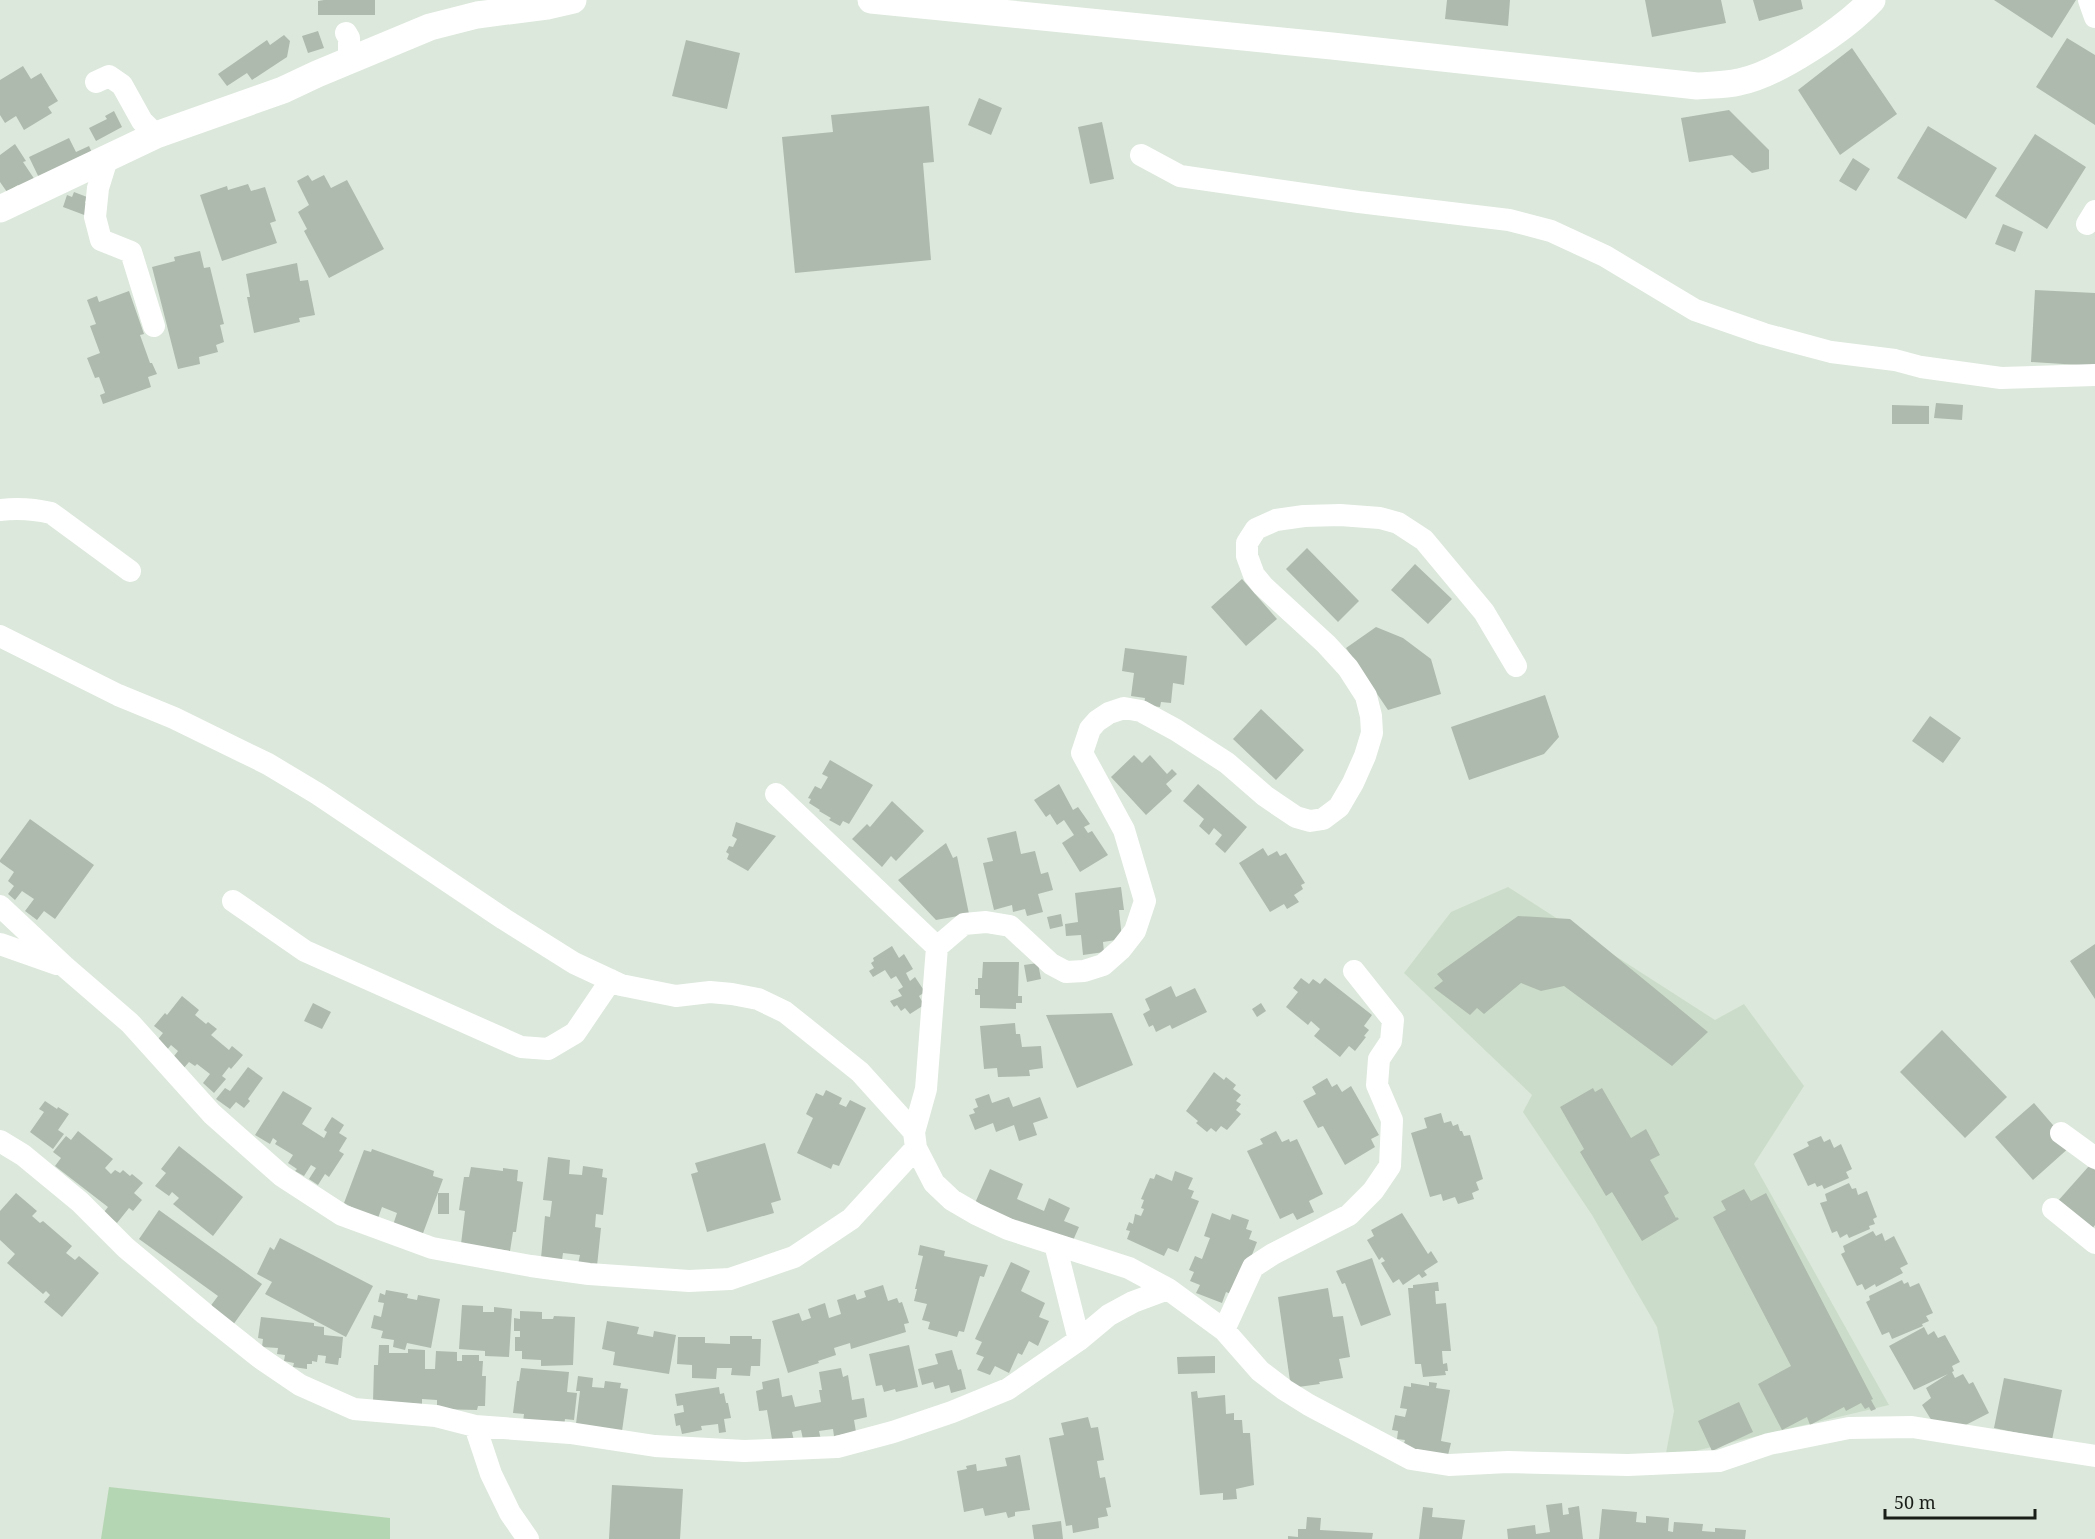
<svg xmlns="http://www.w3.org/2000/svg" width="2095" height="1539" font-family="'Noto Serif',serif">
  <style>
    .built { fill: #cbddca }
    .green { fill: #b5d6b3 }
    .building { fill: #aebaad }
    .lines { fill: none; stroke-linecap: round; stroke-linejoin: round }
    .minor { stroke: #fff; stroke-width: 22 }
    .tertiary { stroke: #fff; stroke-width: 27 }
  </style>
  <rect width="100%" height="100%" fill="#dce8db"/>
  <path class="built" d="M1508,887L1715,1020L1744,1004L1804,1086L1754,1164L1889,1405L1695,1451L1666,1453L1674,1411L1657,1327L1592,1215L1523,1112L1532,1095L1404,973L1451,912Z"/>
  <path class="green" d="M109,1487L390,1518V1539H101Z"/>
  <path class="building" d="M324,0H375V15H318V1Z
    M1447,0H1510L1508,26L1445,19Z
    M1645,0H1721L1726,23L1652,37Z
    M1753,0H1801L1803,9L1759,21Z
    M1994,0H2076L2052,38Z
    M318,31L324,48L308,53L302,36Z
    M284,35L290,41L287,57L252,80L247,73L227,86L218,74L267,40L270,45Z
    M2067,38L2095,55V125L2036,87Z
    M686,40L740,53L727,109L672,96Z
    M1852,48L1897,114L1840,155L1798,90Z
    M23,66L31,79L41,73L58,101L48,107L52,113L24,130L16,116L5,123L0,115V80Z
    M979,98L1002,108L991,135L968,125Z
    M929,106L934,162L923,163L931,260L795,273L782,137L833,132L831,115Z
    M1729,110L1769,150V169L1752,173L1732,155L1689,162L1681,118Z
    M114,111L122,127L96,141L89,128L107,119L105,116Z
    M1102,122L1114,179L1090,184L1078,127Z
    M1928,126L1997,168L1966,219L1897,178Z
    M2035,134L2086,167L2047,229L1995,196Z
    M69,138L76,152L89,146L94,157L41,182L29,157Z
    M15,144L26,161L23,162L35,180L20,189L18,185L7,192L0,182V155Z
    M1853,158L1870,169L1856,191L1839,181Z
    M308,175L312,181L324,175L331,188L347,180L384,249L329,278L304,231L307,229L298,212L309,205L297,181Z
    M248,184L251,191L265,187L276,221L270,223L277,243L222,261L200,195L227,186L228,190Z
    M74,192L87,197L85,203L91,205L87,216L63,207L67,195L72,197Z
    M2003,224L2023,232L2015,252L1995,244Z
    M200,251L204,268L210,267L224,324L220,325L224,342L216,345L218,352L199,357L200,364L178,369L152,267L175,261L174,257Z
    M297,263L300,281L308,280L315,315L299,318L300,322L254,333L247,297H250L246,274Z
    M2035,290L2095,293V366L2031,362Z
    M129,291L144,334L140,335L150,363H152L157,374L148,377L151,387L103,404L100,395L105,393L99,377L95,378L87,358L100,353L90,326L96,324L87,300L97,296L99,302Z
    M1936,403L1963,405L1962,420L1934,418Z
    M1892,405L1929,406V424H1892Z
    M1307,548L1359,601L1338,622L1286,569Z
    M1415,564L1452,599L1428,624L1391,590Z
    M1242,579L1277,619L1246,646L1211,607Z
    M1376,627L1403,638L1431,659L1441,694L1388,710L1346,648Z
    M1125,648L1187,656L1184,685L1173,683L1171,703L1161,702L1160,707L1144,705L1145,698L1131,696L1134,673L1122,671Z
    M1545,695L1559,737L1544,754L1469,780L1451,727Z
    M1261,709L1304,750L1276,780L1233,739Z
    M1930,716L1961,738L1943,763L1912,741Z
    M1134,755L1142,763L1150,755L1167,774L1172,769L1177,774L1166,784L1172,791L1146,815L1111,777Z
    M830,760L873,785L849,824L843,821L840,826L829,820L831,818L819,811L820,810L809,803L811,799L808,798L815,786L821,789L828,777L822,774Z
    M1059,784L1073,810L1078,807L1090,824L1084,827L1088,833L1092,831L1108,855L1080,872L1062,843L1074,835L1064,820L1057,825L1050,814L1046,817L1034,800Z
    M1198,784L1247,827L1225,853L1215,844L1222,835L1214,828L1209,835L1199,826L1204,819L1183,801Z
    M892,801L924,831L896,861L891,856L882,867L852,839L867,824L870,827Z
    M30,819L94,865L55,919L44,911L37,920L25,911L34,899L22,891L15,900L8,894L14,886L8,881L14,872L0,862V860Z
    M736,822L776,836L748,871L727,859L729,854L726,852L729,846L733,847L737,839L732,836Z
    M1016,831L1021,854L1035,851L1041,874L1048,872L1053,890L1038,894L1043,912L1027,916L1025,909L1013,912L1012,905L994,910L983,863L993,861L987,838Z
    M946,843L953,858L957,856L969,914L936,920L898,880Z
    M1263,848L1268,856L1277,851L1280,856L1286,853L1305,883L1301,885L1303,889L1294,895L1299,902L1287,909L1284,904L1270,912L1239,863Z
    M1121,887L1124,910H1119L1122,939L1103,942L1104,952L1083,955L1081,935L1066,936L1065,924L1078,922L1075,893Z
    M1061,914L1063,926L1050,929L1047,917Z
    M1518,916L1570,919L1708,1032L1672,1066L1564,986L1541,991L1521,983L1484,1014L1477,1008L1470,1015L1434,988L1443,981L1437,974Z
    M2095,944V999L2070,961Z
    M892,946L899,958L904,954L913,969L906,973L910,981L915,977L925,992L919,996L924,1005L910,1014L905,1008L901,1011L897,1005L894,1007L890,1001L902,996L898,990L903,987L896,976L891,979L885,970L873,977L869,971L874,968L871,963L874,961L873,958Z
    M983,962H1019L1018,996H1022V1003H1016V1009L980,1008V995H975V989H978V978H982Z
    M1038,963L1041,979L1027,982L1024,965Z
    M1301,978L1309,984L1313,979L1320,984L1325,978L1372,1015L1364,1026L1369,1030L1364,1036L1366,1037L1355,1051L1349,1046L1340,1057L1314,1036L1320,1029L1311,1021L1308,1025L1286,1007L1298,992L1293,988Z
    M1171,986L1176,997L1195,988L1207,1012L1172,1029L1170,1025L1156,1032L1153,1025L1149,1027L1143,1014L1150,1010L1145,999Z
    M182,996L199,1010L195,1015L206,1024L208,1022L217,1029L211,1035L229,1050L232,1046L243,1055L231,1069L229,1067L222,1076L226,1079L214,1093L203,1083L210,1074L197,1064L195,1066L189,1062L183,1069L171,1060L178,1051L171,1045L166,1051L155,1043L163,1033L154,1026L165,1013L167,1015Z
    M313,1003L331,1012L322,1029L304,1021Z
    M1261,1003L1266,1011L1257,1017L1252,1009Z
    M1112,1013L1133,1065L1077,1088L1046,1015Z
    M1015,1023L1016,1034H1020L1022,1047L1041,1046L1043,1068L1029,1070L1030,1076L998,1077L997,1068L984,1069L980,1026Z
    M1942,1030L2007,1097L1965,1138L1900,1072Z
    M248,1067L263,1078L248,1099L250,1101L244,1108L236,1102L230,1109L216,1099L225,1088L230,1091Z
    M1214,1072L1224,1080L1226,1077L1236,1085L1233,1089L1241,1095L1236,1101L1241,1104L1236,1110L1241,1114L1227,1130L1221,1126L1216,1132L1211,1128L1207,1132L1196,1123L1198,1121L1186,1111Z
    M1327,1078L1332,1087L1337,1084L1342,1092L1351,1086L1379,1135L1371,1139L1375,1147L1345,1165L1323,1126L1318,1128L1303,1101L1316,1094L1312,1087Z
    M1593,1088L1595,1092L1602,1088L1631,1138L1646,1129L1660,1155L1650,1160L1669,1193L1664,1196L1676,1218L1677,1217L1679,1219L1642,1241L1612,1192L1606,1196L1580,1152L1584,1149L1560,1107Z
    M826,1090L842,1098L839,1104L846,1107L850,1100L866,1108L839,1166L833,1164L831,1169L797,1153L813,1118L806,1114L816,1093L823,1096Z
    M283,1091L312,1108L302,1124L324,1138L327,1132L324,1130L332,1117L344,1125L339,1133L347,1138L339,1151L344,1154L329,1177L325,1174L318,1185L309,1179L316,1168L311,1165L304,1176L295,1171L297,1169L288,1163L293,1155L275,1144L277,1141L273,1138L270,1144L255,1135Z
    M989,1094L992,1103L1009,1097L1013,1107L1040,1097L1048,1118L1033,1123L1037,1135L1019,1141L1014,1125L996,1132L993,1123L975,1130L969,1115L975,1113L973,1109L978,1107L975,1099Z
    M45,1101L57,1109L58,1107L69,1114L58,1130L64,1134L53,1149L30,1132L44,1112L39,1109Z
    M2034,1103L2071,1146L2033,1180L1995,1137Z
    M1441,1113L1444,1123L1451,1121L1453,1126L1458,1124L1460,1131H1462L1464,1136L1470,1135L1483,1179L1476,1182L1479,1190L1472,1193L1474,1199L1458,1204L1455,1197L1443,1201L1441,1194L1430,1197L1411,1133L1427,1128L1424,1118Z
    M78,1131L113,1159L105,1168L111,1174L115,1170L120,1173L123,1170L130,1176L132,1174L143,1183L134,1193L142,1200L133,1211L129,1208L117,1223L104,1212L108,1207L55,1166L61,1158L53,1152L66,1136L71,1140Z
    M1276,1131L1282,1142L1289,1139L1290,1142L1297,1139L1323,1194L1309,1201L1314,1212L1297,1220L1293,1213L1280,1219L1247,1151L1263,1144L1260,1139Z
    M1821,1136L1824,1142L1830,1139L1834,1148L1841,1144L1852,1169L1846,1172L1849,1178L1824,1189L1822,1185L1817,1187L1815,1183L1808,1186L1793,1154L1809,1146L1807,1142Z
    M765,1143L781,1200L771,1203L774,1213L707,1232L691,1174L698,1172L695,1163Z
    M179,1146L243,1197L213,1236L173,1204L179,1198L172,1192L169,1196L155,1186L166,1173L161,1169Z
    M372,1149L434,1171L433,1176L443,1179L422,1236L393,1225L397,1213L382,1207L377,1221L344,1203L364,1150L371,1152Z
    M548,1157L570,1160L569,1174L582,1175L583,1166L603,1169L602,1177L607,1178L603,1215L596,1214L595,1227L601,1228L597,1266L578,1264L580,1255L563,1253L562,1260L541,1258L545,1216L550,1217L552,1201L543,1200Z
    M2089,1166L2095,1170V1225L2092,1229L2057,1202Z
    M471,1167L503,1171V1168L518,1170L517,1181L523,1182L516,1232H513L510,1251L461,1244L465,1211L459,1210L464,1177H469Z
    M990,1169L1023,1184L1017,1199L1044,1211L1049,1198L1070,1208L1064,1221L1079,1227L1071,1245L975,1203Z
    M1175,1171L1193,1178L1188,1189L1194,1191L1191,1198L1199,1201L1178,1252L1168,1248L1164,1256L1127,1239L1130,1231L1126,1230L1129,1222L1133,1224L1135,1214L1141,1216L1144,1209L1141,1208L1144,1200L1141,1199L1150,1178L1154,1179L1156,1174L1172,1181Z
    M1849,1183L1852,1189L1856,1188L1858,1195L1867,1191L1877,1217L1873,1219L1875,1224L1869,1226L1870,1229L1849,1238L1847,1234L1840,1238L1837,1231L1832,1233L1820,1203L1827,1201L1825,1194Z
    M1744,1189L1751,1201L1766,1193L1873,1399L1871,1400L1876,1409L1871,1411L1869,1407L1865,1409L1861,1403L1846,1411L1844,1407L1810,1425L1807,1417L1782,1430L1758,1384L1791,1366L1713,1217L1726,1210L1721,1201Z
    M16,1193L37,1211L32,1216L40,1223L43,1221L72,1246L66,1253L75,1260L79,1256L99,1273L62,1317L44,1302L50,1295L46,1291L43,1294L7,1263L15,1254L0,1240V1211Z
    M438,1193H449V1214H438Z
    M159,1210L262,1284L233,1325L209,1308L218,1296L139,1239Z
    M1212,1213L1230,1220L1232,1214L1249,1220L1246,1229L1252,1231L1249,1239L1257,1242L1236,1296L1226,1292L1222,1303L1196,1293L1200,1285L1190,1281L1194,1272L1189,1270L1195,1256L1202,1259L1210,1238L1204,1236Z
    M1402,1213L1428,1254L1431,1251L1438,1262L1424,1271L1427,1275L1422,1278L1419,1274L1403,1285L1399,1279L1393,1283L1381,1263L1385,1261L1382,1257L1379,1260L1367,1240L1374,1236L1371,1230Z
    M1873,1231L1876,1236L1882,1233L1885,1241L1894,1236L1908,1264L1900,1268L1903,1273L1876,1287L1875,1284L1865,1290L1862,1284L1857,1286L1841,1254L1845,1252L1843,1246Z
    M280,1238L373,1286L346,1337L265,1294L272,1282L257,1274L270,1247L274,1250Z
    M920,1245L945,1251L944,1256L988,1265L984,1277L980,1276L964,1332L959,1331L957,1337L928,1329L930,1322L922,1320L927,1304L914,1301L917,1289H915L923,1256L918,1255Z
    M1372,1258L1391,1315L1361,1326L1345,1283L1342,1284L1336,1271Z
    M1011,1262L1030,1271L1021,1291L1045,1303L1039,1317L1049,1321L1038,1346L1029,1341L1022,1355L1018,1353L1009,1373L995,1366L990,1375L977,1370L984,1357L976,1354L982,1342L975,1339Z
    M1902,1280L1904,1284L1908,1282L1910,1287L1919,1283L1933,1313L1926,1316L1929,1321L1922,1324L1923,1326L1892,1339L1889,1332L1882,1335L1866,1302L1870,1300L1869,1296Z
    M1438,1282L1439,1291H1435L1436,1304L1446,1303L1451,1351H1442L1443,1364L1447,1363L1448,1371H1445L1446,1375L1423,1377L1421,1364H1415L1408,1288H1413V1285Z
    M883,1285L888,1301L897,1298L899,1303L902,1302L909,1323L904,1324L906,1332L851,1349L850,1343L834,1348L836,1355L818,1361L819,1363L788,1373L772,1321L799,1313L802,1321L811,1318L808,1309L825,1303L829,1318L841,1314L837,1300L855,1294L857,1300L866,1297L864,1291Z
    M1328,1288L1333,1317L1343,1316L1350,1357L1339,1359L1343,1378L1319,1382L1320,1384L1291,1388L1278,1297Z
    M386,1290L408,1294L407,1298L417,1300L418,1295L440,1299L431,1348L407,1343L405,1350L393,1347L394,1340L381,1338L383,1331L371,1328L374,1315L381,1317L384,1303L378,1302L380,1293L385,1295Z
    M462,1305L483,1306V1312H494V1307L512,1309L509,1357L485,1356V1351L459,1349Z
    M520,1311L542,1312V1319H553L554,1316L575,1317L573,1365L541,1366V1360L522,1359V1351H515V1337H520V1331H514V1318L520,1319Z
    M261,1317L314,1323V1326L324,1327V1335L343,1337L341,1358H339L338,1365L325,1363L326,1356L318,1355L317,1362L312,1361V1364H307V1369L293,1367L294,1363L284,1361L285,1355L277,1354L278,1348L262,1347L263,1339L258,1338Z
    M607,1321L639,1327L637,1334L653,1337L654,1331L676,1335L669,1374L613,1365L615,1352L602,1349Z
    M1924,1327L1928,1335L1934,1331L1938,1338L1945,1335L1960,1362L1952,1366L1954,1371L1952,1372L1955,1378L1963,1374L1969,1384L1973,1382L1989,1413L1956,1430L1935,1426L1922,1405L1931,1398L1926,1388L1948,1374L1914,1390L1889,1346Z
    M730,1336H752V1339H761L760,1366H751L750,1376L731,1375L732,1368H717L716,1379L692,1378V1365L677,1364L678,1337H705V1343L730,1344Z
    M379,1345H389V1353H408V1349L425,1350V1369H435L436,1351L457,1352V1361H462V1355H479V1361H483L482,1376H486L485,1406H478L477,1410L437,1409V1400L422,1399V1404L373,1402L374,1365H378Z
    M909,1345L918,1387L896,1392L895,1389L884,1392L882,1385L876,1386L869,1354Z
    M952,1350L958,1370L961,1369L966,1389L951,1393L949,1385L935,1389L933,1382L922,1385L918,1369L938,1364L935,1354Z
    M1215,1356V1373L1178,1374L1177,1357Z
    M521,1368L569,1372L567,1392L577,1393L574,1420L565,1419L564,1426L523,1422L524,1414L513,1413L517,1381H519Z
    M841,1368L843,1377L848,1375L852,1400L864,1398L867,1417L854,1420L856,1432L834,1436L833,1429L819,1431L821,1440L804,1444L801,1430L792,1432L794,1441L773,1445L767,1410L759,1411L756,1391L763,1389L762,1382L779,1378L782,1397L792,1395L795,1407L821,1402L819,1390H822L819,1372Z
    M578,1376L593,1378L592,1387L604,1388L605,1381L621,1383L620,1388L628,1389L622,1431L575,1432L580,1391H576Z
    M2004,1378L2062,1390L2052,1440L1994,1428Z
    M1429,1382L1437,1383L1436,1388L1450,1390L1441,1441L1451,1443L1448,1455L1403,1447L1405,1440L1397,1439L1398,1431L1392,1430L1395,1415L1405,1417L1407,1409L1400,1408L1404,1386L1411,1387V1383L1429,1386Z
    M719,1387L720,1394L724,1393L726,1403H728L731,1418L724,1419L726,1432L719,1433L718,1424L701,1426L702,1430L682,1434L680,1425L676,1426L674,1414L684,1412L683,1405L677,1406L675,1394Z
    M1197,1391L1198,1398L1225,1395L1226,1414L1234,1413V1420H1242L1243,1433H1250L1254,1485L1236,1489L1237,1499L1223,1500V1493L1200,1495L1191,1392Z
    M1739,1402L1753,1432L1712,1451L1698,1421Z
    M1088,1417L1091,1428L1098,1427L1104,1460L1097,1461L1100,1478L1105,1477L1111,1507L1106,1508L1108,1516L1098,1518L1099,1528L1073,1533L1072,1525L1066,1526L1049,1438L1064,1435L1061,1423Z
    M1020,1455L1030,1510L1015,1512V1516L1008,1518L1006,1512L985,1516L983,1508L964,1512L957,1471L967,1469L966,1466L976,1464L977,1471L1007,1466L1005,1458Z
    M612,1485L683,1489L680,1539H609Z
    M1562,1503L1563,1515L1569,1514L1568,1508L1579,1506L1583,1539H1508L1507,1529L1535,1525L1536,1534L1550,1532L1546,1505Z
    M1423,1507L1433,1508L1432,1517L1465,1520L1462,1539H1419Z
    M1602,1509L1637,1512L1636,1522L1646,1523V1516L1669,1518L1668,1531L1673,1532L1674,1522L1703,1524L1702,1531L1715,1532V1528L1746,1530L1745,1539H1599Z
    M1307,1517L1321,1518L1320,1530L1373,1533L1372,1539H1288V1536L1298,1537V1529H1306Z
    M1061,1521L1063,1539H1034L1032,1525Z"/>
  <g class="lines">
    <path class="minor" d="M2089,0L2095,17
      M346,33L349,38V60
      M96,82L109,76L122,85L142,121L156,135
      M1141,155L1180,176L1359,202L1509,220L1551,231L1605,256L1695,310L1764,334L1831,352L1895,360L1921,367L2001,378L2095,375
      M107,159L98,188L95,217L101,240L131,252L154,326
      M2087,224L2095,211
      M0,510C18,508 34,509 51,513L130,571
      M0,636L118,695L174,718L268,764L318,794L504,919L574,963L621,985L676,996L710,992L732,994L758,999L785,1012L860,1072L897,1113L914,1132L916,1148L934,1183L952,1200L976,1214L1008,1229L1129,1268L1168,1289L1224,1330L1260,1371L1285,1390L1309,1405L1411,1459L1449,1465L1508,1462L1628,1465L1719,1461L1769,1444L1849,1428L1912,1427L2095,1456
      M776,794L937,947
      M233,901L305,951L521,1047L548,1049L575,1033L611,980
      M0,906L64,966L130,1023L212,1114L282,1176L342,1215L432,1248L531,1266L589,1274L689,1281L730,1279L794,1257L851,1219L916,1148
      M0,944L57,964
      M914,1132L926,1089L937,947L964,924L986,922L1010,926L1051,964L1066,972L1084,971L1103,965L1121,949L1135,931L1145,901L1124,830L1082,753L1090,729L1097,721L1109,713L1124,708L1141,711L1176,730L1227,763L1265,796L1296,817L1310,821L1323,819L1339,807L1353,783L1365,756L1372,733L1371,716L1366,696L1348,668L1326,644L1263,586L1254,575L1247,556V543L1256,529L1276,520L1304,516L1340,515L1380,518L1398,523L1424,540L1484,612L1516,666
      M2061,1133L2095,1158
      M0,1141L23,1155L80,1202L126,1248L205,1314L259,1357L300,1385L354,1409L436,1416L475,1426L570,1433L655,1446L744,1451L837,1447L893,1432L952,1412L1008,1389L1079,1340L1109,1315L1133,1302L1168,1289
      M2053,1209L2095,1243
      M1055,1244L1079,1340
      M1224,1330L1253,1267L1273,1254L1349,1215L1373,1191L1390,1166L1392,1120L1377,1085L1379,1059L1391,1041L1393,1020L1354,971
      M475,1426L491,1474L510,1513L528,1539"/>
    <path class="tertiary" d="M871,0L1332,46L1697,86C1711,85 1726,85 1739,82C1777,75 1846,28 1872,0
      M0,209L156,135L283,90L317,74L430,27L477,15L547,6L573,0"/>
  </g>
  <path d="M1885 1509v9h150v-9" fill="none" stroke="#1a1e19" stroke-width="3"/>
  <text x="1894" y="1509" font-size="18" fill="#1a1e19" stroke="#dce8db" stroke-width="4.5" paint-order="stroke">50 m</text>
</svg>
